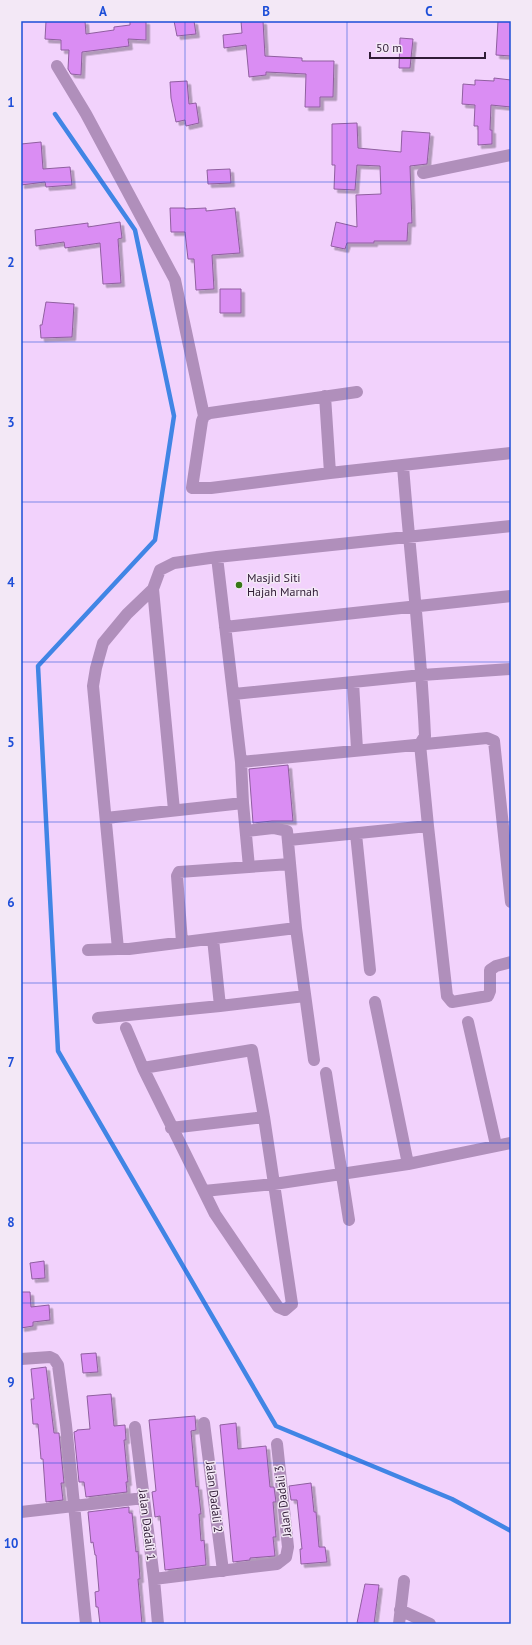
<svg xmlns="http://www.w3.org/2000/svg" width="532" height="1645" font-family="'PT Sans',sans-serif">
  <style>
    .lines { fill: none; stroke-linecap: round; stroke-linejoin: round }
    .stream { stroke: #4185e5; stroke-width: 4.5 }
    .building { fill: #da8df3; stroke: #8f5f9f; filter: url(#shadow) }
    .minor { stroke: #b08fbb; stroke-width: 12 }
    .grid { fill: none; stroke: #1d4ed8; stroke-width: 1; stroke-opacity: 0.55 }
    .poi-dot { fill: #387816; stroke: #f3e8f6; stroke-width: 1.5 }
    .labels { text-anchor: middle; stroke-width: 3; stroke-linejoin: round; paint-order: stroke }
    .poi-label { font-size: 12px; fill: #301c36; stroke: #f3e8f6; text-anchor: start }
    .street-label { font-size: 12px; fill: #301c36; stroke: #f3e8f6 }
    .neatline { fill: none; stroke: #1d4ed8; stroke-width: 1.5 }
    .grid-label { font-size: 13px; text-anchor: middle; font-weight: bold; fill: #1d4ed8 }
  </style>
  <defs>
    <filter id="shadow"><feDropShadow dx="3.5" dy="3.5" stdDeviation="0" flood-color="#0004"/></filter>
  </defs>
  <rect width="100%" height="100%" fill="#f2d2fc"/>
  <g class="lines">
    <path class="stream" d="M55,114L135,230L174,416L155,540L38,666L58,1051L276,1426L452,1499L511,1531"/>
  </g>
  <path class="building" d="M46,21H85L86,34L114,30V27L130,25V21H146V40L128,39L129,46L82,52L81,75L71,74L68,69L69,50H61V40L45,39Z
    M174,21H194L196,34L177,36Z
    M241,21H263L265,56L302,58V61H334L333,97H320V107H305L306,74L266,72V75L249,77L246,45L224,48L223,35L242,33Z
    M498,21H511V56L496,55Z
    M400,38L413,39L410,68H399Z
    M494,78L511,80V107L491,105L490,130H492V144L478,145V126H474L475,105L462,104L463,84L475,85V80L494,81Z
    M187,81L189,104L196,103L199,123L186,126L185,120L176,122L171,98L170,82Z
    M357,123L358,148L401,152L402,131L430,133L427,164L410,166L412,223H408L407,241H374V243H347L345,249L331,246L336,222L357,227L356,195L381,194L380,166L357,165L355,190L334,189L335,165H332V124Z
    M41,142L43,169L70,167L72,185L46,187L45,182L21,185V144Z
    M230,169L231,183L208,184L207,170Z
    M170,208H185V209L206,208V211L235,208L240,253L212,255L214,289L196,290L194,259H188L185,232H171Z
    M120,222L122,238L118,239L121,283L103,284L100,243L65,248L64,242L36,246L35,230L88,223V227Z
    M220,289H241V313H220Z
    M46,302L74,304L72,337L41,338L40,325H42Z
    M288,765L293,821H272L253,823L249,769Z
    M44,1261L45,1278L32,1279L30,1263Z
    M21,1292H30L31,1307L49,1305L50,1320L33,1322V1326L21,1328Z
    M96,1353L98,1372L83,1373L81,1354Z
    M46,1367L54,1433H59L64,1483H61L63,1500L46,1502L43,1459H41L38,1424H33L31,1399H34L31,1369Z
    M111,1394L114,1426L125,1425L126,1440H124L128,1482H126L127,1492L86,1497L84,1482H79L74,1432L77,1431V1430L90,1429L87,1396Z
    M195,1416L196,1430L191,1431L196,1487L198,1486L201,1514H199L201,1541L204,1540L206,1565L165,1570L160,1516L155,1517L152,1492L156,1491L149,1420Z
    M236,1423L238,1449L266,1446L270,1487H274L276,1502H273L276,1537H273L275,1556L250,1558V1560L233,1562L220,1425Z
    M311,1483L314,1512H316L319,1547H325L327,1562L301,1564L300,1549H302L297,1500H291L289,1486Z
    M129,1507V1513H132L136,1552L138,1551L140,1579H138L142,1624H100L98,1607H96L95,1592L99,1591L96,1555H95L93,1542L91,1543L88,1512Z
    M365,1584L379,1585L374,1624L357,1623Z"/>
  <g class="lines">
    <path class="minor" d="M57,66L86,114L175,280L204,416L202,421L192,488H211L330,473L511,453
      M423,173L511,155
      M325,396L330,473
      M204,416L210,413L357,392
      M403,466C410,556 421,646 425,736L420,744L428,826L447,996L452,1002L488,996L490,991V970L496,966L511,962
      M217,557L241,762L243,803L249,867
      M153,589L127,614L103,643L96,668L93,686L118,949H129L296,928
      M225,627L511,596
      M353,682L357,749
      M234,694L422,675L511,669
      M241,762L487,738L494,741L511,902
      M174,810L153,589L160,570L174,563L217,557L511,526
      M106,818L243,803
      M246,831L273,828L287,831L296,928L314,1060
      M356,834L370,970
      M289,840L428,826
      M213,939L220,1006
      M182,942L177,876L179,872L290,864
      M88,950L118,949
      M375,1002L408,1164
      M98,1018L220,1006L305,996
      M468,1022L496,1145
      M126,1028L143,1068L215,1214L278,1307L285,1310L292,1304L264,1117L252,1050L143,1068
      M326,1073L349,1220
      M171,1128L264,1117
      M204,1191L274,1184L408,1164L511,1143
      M21,1359L50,1357L54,1359L58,1365L66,1425L86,1624
      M204,1423L223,1571
      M135,1427L154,1579L158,1624
      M21,1512L144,1498
      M154,1579L277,1564L286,1557L288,1547L277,1444
      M400,1610L430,1624
      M399,1624L404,1581"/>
  </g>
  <path class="grid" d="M185,21V1624M347,21V1624M21,182H511M21,342H511M21,502H511M21,662H511M21,822H511M21,983H511M21,1143H511M21,1303H511M21,1463H511"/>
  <circle class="poi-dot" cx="239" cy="585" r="4"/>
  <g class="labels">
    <g class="poi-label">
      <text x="247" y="582">Masjid Siti<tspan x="247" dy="14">Hajah Marnah</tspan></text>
    </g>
    <g class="street-label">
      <text transform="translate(214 1497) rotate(83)" y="4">Jalan Dadali 2</text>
      <text transform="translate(283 1501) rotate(-97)" y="4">Jalan Dadali 3</text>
      <text transform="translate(147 1525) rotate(83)" y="4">Jalan Dadali 1</text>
    </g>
  </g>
  <rect width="532" height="1645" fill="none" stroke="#f3e8f6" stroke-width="44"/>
  <path d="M370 52v6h115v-6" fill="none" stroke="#301c36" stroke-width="2"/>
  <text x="376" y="52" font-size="12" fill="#301c36" stroke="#f3e8f6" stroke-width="3" paint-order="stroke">50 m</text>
  <rect x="22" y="22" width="488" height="1601" class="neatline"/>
  <g class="grid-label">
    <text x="103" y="16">A</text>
    <text x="266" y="16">B</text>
    <text x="429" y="16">C</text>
    <text x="11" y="107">1</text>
    <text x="11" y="267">2</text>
    <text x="11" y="427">3</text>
    <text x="11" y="587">4</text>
    <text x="11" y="747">5</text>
    <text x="11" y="907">6</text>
    <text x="11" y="1067">7</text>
    <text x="11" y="1227">8</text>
    <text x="11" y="1387">9</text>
    <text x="11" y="1548">10</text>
  </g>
</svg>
